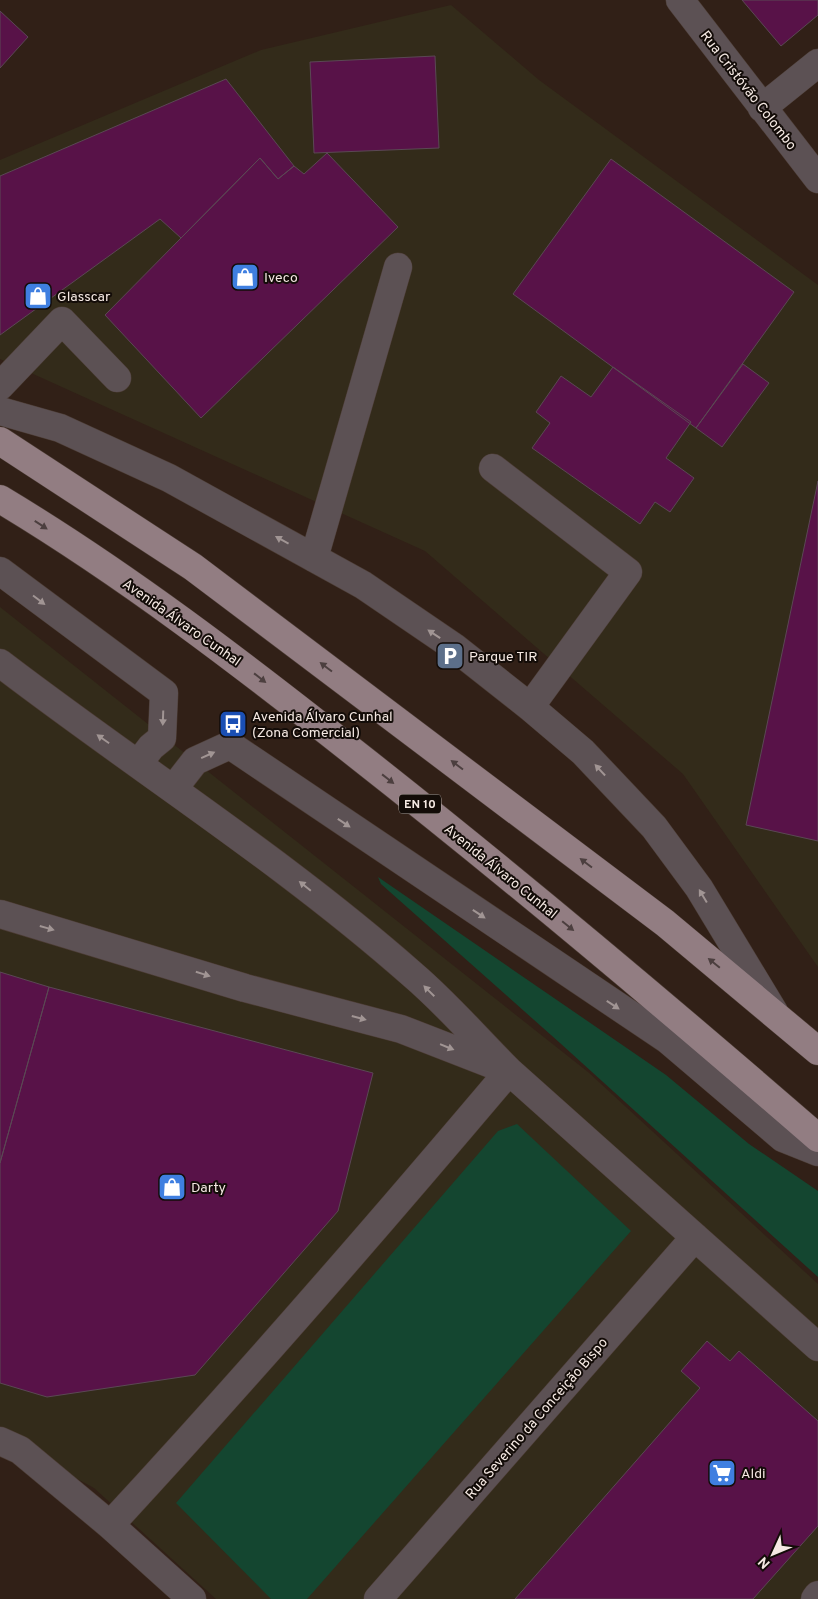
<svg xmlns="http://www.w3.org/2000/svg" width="818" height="1599" font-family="Overpass,sans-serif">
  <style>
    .commercial { fill: #332b1a }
    .green { fill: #144630 }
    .building { fill: #581248; stroke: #5b4854 }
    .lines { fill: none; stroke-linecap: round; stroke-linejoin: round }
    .minor-casing { stroke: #4c3c34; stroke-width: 29 }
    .major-casing { stroke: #4c3c34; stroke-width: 29 }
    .minor { stroke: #5c5154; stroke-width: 28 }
    .major { stroke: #927d82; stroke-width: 28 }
    .oneway { fill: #4c3f3f }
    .oneway2 { fill: #a19594 }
    .labels { text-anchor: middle; stroke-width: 4; stroke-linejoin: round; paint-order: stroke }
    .shield { fill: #130c08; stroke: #b1a7a1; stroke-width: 1 }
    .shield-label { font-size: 12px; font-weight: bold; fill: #f5e9e3 }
    .street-label { font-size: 14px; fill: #f5e9e3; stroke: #130c08 }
    .poi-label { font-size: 14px; fill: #f5e9e3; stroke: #130c08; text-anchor: start }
  </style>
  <rect width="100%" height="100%" fill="#312017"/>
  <path class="commercial" d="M451,5L539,80L818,285V967L683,774L425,551L0,359V160L261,50Z
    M0,607L588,1072L818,1284V1599H216L94,1488L0,1437Z"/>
  <path class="green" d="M378,877L666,1075L749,1144L818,1191V1277L560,1043L381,884Z
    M517,1124L631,1231L307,1599H271L176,1503L498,1131Z"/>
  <path class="building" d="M742,0H818V15L781,46Z
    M0,11L28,37L0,68Z
    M435,56L439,148L314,153L310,62Z
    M226,79L294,166L278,179L260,158L181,238L160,219L0,335V176Z
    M327,153L398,227L201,418L105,315L260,158L278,179L294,166L304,174Z
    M611,159L794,292L696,428L513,294Z
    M743,364L769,383L722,447L696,428Z
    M613,367L691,422L666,458L694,478L670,512L655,502L640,524L532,448L550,423L536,412L561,376L591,397Z
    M818,481V841L746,825Z
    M0,972L49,987L0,1163Z
    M49,987L373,1073L338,1211L195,1375L47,1397L0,1383V1163Z
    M707,1341L730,1361L739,1351L818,1421V1526L753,1599H515L700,1388L681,1371Z"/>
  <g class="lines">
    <defs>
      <path id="minor" d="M680,0L818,179
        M762,108L818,63
        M0,386L62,321L117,378
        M0,411L60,428L169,478L363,585L454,647L530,707L583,752L654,827L699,888L774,1012
        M493,468L628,572L530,707
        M314,558L398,267
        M0,571L164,693L162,738L151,747L138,764
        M0,663C137,768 283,860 413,975C447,1004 477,1039 509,1071L401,1029L245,988L0,914
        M174,788L195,761L230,745L668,1040L783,1138L818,1152
        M0,1441L20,1450L110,1525C247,1377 379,1225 509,1071L818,1347
        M110,1525L192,1599
        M378,1599L695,1237
        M815,1599L818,1595"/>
      <path id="major" d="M0,441L193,567L665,923L818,1051
        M0,499C125,574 242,664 356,754C514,878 667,1007 818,1138"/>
    </defs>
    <use href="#minor" class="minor-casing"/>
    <use href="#major" class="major-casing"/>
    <use href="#minor" class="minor"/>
    <use href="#major" class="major"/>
  </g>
  <defs><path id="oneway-solid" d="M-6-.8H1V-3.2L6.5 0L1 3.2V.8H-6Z" transform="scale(1.25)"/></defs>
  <g class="oneway">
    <use href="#oneway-solid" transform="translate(41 525) rotate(33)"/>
    <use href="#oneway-solid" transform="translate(326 667) rotate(-143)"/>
    <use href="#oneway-solid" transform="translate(260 678) rotate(38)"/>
    <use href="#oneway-solid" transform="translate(457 765) rotate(-143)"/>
    <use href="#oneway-solid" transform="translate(388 779) rotate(38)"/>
    <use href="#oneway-solid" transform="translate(586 863) rotate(-143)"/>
    <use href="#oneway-solid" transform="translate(568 926) rotate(39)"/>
    <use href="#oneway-solid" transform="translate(714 963) rotate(-141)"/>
  </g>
  <g class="oneway2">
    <use href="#oneway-solid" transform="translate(282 540) rotate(-151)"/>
    <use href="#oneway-solid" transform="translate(39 600) rotate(37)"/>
    <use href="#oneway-solid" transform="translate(434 634) rotate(-146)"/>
    <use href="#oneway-solid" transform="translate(163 718) rotate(92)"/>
    <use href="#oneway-solid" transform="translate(103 739) rotate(-145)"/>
    <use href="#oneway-solid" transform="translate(208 755) rotate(-24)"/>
    <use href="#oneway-solid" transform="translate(600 770) rotate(-133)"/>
    <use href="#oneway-solid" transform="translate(344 823) rotate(34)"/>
    <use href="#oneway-solid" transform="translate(305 886) rotate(-141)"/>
    <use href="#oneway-solid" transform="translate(703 896) rotate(-121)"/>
    <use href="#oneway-solid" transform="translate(479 914) rotate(34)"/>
    <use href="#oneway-solid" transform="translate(47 928) rotate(16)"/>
    <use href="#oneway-solid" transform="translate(203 974) rotate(17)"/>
    <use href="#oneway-solid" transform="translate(429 991) rotate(-135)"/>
    <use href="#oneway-solid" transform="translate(613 1005) rotate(33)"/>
    <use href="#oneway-solid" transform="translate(359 1018) rotate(15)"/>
    <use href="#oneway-solid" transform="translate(447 1047) rotate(22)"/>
  </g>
  <defs>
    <symbol id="shop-square" viewBox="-11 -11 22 22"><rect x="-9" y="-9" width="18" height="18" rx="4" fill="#3f7fe0" stroke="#130c08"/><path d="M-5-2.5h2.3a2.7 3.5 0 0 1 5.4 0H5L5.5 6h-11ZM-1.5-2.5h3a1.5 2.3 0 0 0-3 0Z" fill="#fff"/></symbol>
    <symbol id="parking-square" viewBox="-11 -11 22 22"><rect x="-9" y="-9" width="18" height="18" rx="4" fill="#5c6f8a" stroke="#130c08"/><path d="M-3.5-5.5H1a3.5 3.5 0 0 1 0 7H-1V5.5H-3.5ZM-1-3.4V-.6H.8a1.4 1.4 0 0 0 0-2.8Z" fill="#fff"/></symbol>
    <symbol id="bus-square" viewBox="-11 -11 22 22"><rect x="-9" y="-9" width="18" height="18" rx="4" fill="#1a4fb4" stroke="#130c08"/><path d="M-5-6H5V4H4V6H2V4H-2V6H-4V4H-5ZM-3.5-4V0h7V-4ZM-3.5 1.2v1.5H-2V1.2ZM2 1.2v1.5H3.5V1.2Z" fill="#fff"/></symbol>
    <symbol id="supermarket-square" viewBox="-11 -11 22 22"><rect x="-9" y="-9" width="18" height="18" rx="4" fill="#3f7fe0" stroke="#130c08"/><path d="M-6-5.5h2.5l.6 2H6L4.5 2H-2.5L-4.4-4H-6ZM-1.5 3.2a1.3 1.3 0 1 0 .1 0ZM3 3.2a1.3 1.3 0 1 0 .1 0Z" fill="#fff"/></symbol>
  </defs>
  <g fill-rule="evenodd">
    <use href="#shop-square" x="229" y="261" width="32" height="32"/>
    <use href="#shop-square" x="22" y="280" width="32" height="32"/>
    <use href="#parking-square" x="434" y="640" width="32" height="32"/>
    <use href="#bus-square" x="217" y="708" width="32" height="32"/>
    <use href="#shop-square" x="156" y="1171" width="32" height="32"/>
    <use href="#supermarket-square" x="706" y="1457" width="32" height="32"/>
  </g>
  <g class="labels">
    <rect class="shield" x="399" y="794.5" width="42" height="19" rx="4"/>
    <g class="shield-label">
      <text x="420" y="808">EN 10</text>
    </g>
    <g class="street-label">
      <text transform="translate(749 90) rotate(52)" y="5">Rua Cristóvão Colombo</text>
      <text transform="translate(182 622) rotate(35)" y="5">Avenida Álvaro Cunhal</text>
      <text transform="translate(501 871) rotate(39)" y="5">Avenida Álvaro Cunhal</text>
      <text transform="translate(536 1418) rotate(-49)" y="5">Rua Severino da Conceição Bispo</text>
    </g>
    <g class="poi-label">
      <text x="264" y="282">Iveco</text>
      <text x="57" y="301">Glasscar</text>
      <text x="469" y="661">Parque TIR</text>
      <text x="252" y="721">Avenida Álvaro Cunhal<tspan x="252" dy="16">(Zona Comercial)</tspan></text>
      <text x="191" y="1192">Darty</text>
      <text x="741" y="1478">Aldi</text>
    </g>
  </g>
  <g transform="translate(773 1554) rotate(226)" stroke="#130c08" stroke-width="4" paint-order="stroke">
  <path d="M0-4L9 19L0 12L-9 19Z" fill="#f5e9e3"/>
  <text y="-8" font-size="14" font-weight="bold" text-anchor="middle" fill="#f5e9e3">N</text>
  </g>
</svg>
